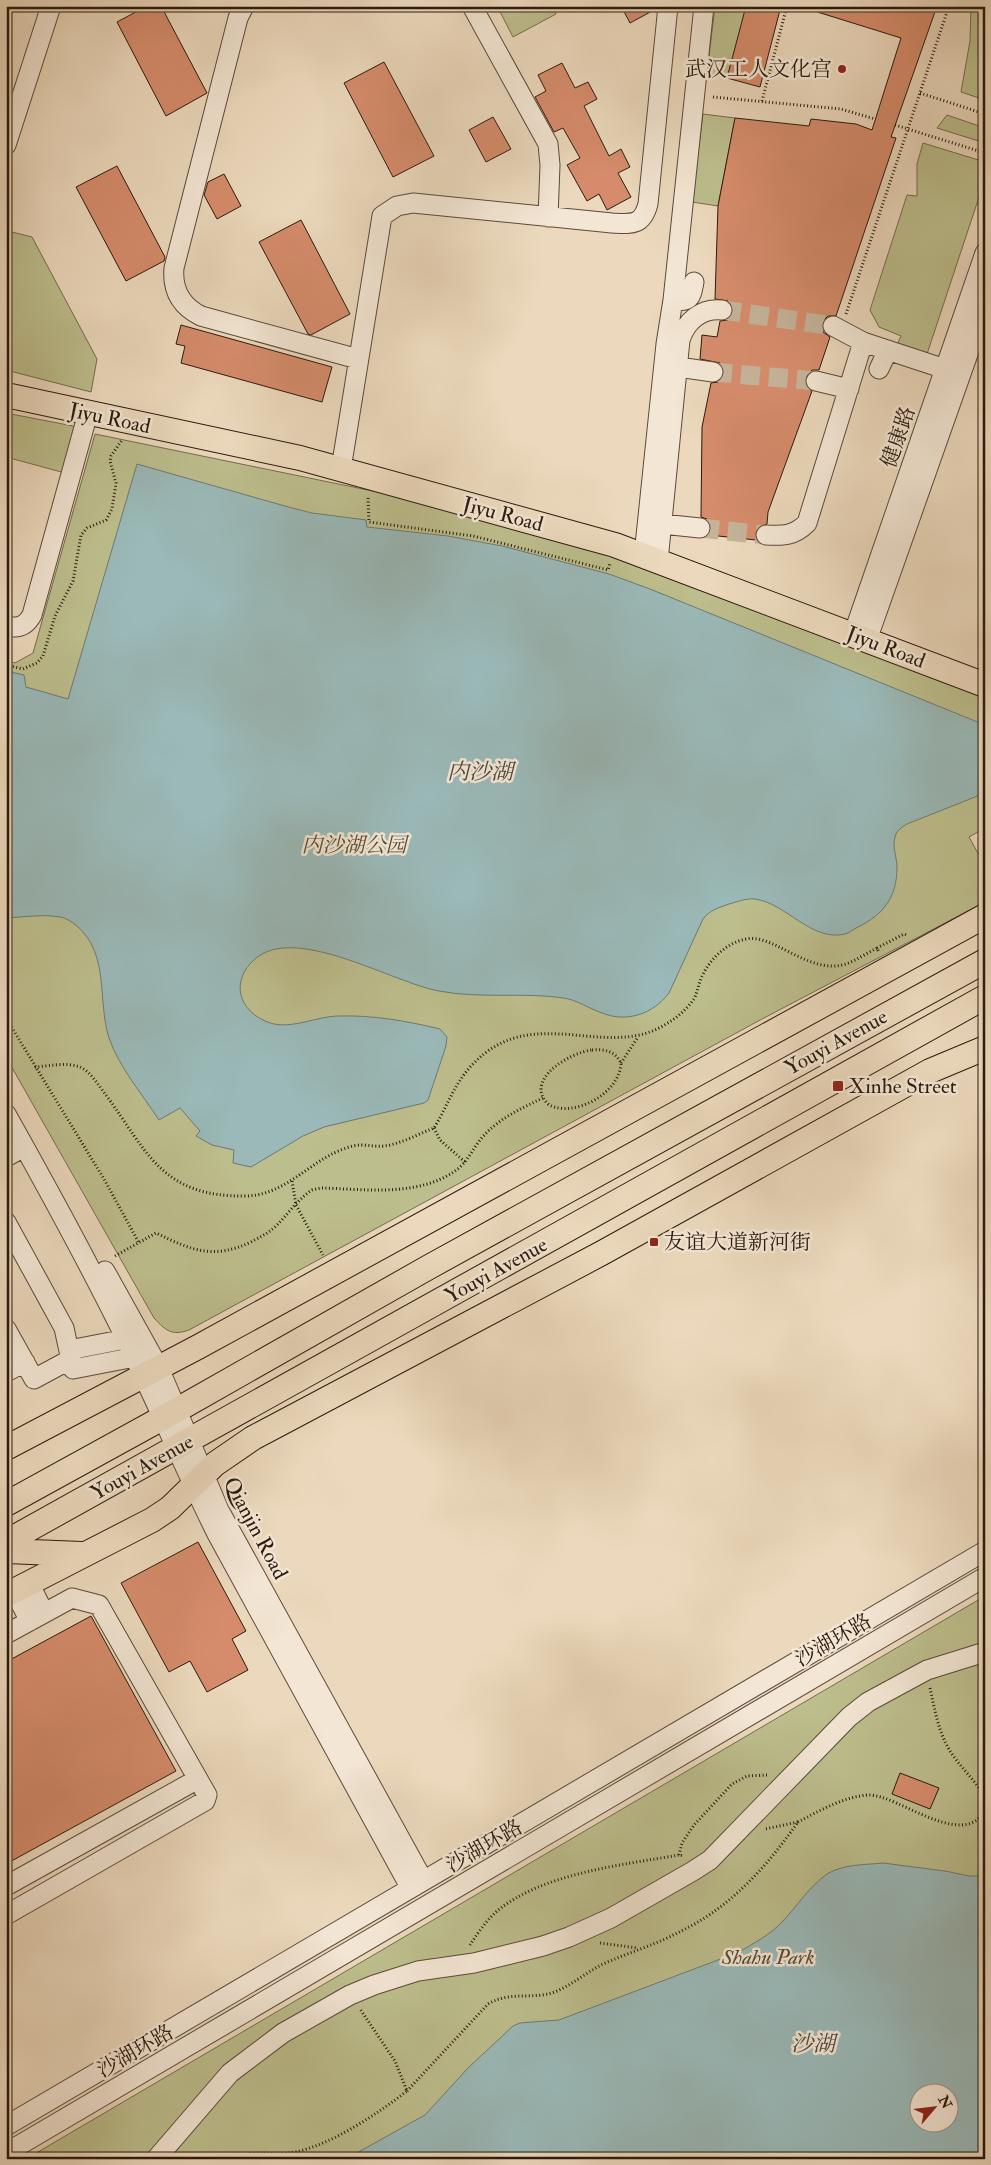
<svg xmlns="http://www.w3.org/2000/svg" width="991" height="2165" font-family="'IM FELL Double Pica','Noto Serif SC',serif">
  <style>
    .green { fill: #bdbe8d; stroke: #746c4d; fill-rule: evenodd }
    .water { fill: #9ab9b8; stroke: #6d7974; fill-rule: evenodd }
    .building { fill: #d68c6c; stroke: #2a1a0d }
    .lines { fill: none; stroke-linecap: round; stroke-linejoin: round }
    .minor-tunnel { stroke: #c5b39a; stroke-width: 19; stroke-dasharray: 19 9; stroke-linecap: butt }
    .minor-casing { stroke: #5a4a39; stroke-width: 21 }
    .major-casing { stroke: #2a1a0d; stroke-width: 26 }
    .path { stroke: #2a1a0d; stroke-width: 3; stroke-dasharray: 1 2.5; stroke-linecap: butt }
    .minor { stroke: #f3e6d4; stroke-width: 19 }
    .major { stroke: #ecd9bd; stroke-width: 24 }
    .poi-dot { fill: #8f2418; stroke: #f3e6d4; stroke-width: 2 }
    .labels { text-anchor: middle; stroke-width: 5; stroke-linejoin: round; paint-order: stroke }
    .poi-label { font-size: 21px; fill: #2a1a0d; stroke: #f3e6d4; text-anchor: start }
    .street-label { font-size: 21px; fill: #2a1a0d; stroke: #f3e6d4 }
    .park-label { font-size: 21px; font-style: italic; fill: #564b33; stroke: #f3e6d4 }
    .water-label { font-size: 22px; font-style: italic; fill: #4c4a40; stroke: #f3e6d4 }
  </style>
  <rect width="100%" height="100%" fill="#ecd9bd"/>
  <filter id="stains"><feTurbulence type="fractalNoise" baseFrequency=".004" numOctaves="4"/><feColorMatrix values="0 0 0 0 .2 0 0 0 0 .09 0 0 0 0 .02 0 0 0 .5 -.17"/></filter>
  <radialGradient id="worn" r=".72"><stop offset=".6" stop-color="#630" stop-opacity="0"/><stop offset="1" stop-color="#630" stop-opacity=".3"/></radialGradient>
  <path class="green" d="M497,6H551L556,14L513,37Z
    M715,6H747L727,78L707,73Z
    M971,6H985V100L961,92L970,41Z
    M703,114L735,118L718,206L692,202Z
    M947,115L985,128V143L937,128Z
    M923,143L985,162V179L927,354L897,345L901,336L879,327L870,310L907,195L917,196V164Z
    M8,231L32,237L97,359L91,392L6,370V238Z
    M6,413L73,426L76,429L65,473L6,457Z
    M95,434L392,495L639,563L985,698V828L969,837L985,866V902L762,1019L189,1330C172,1336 166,1331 154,1318L6,1057V660L15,663L33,653Z
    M985,1596V2159H26ZM918,2092H948V2122H918Z"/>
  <path class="water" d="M137,464L292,508L312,513L366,520L367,527L448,536L502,546L609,574L650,589L985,725V793L907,824C902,827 896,831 895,837C892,847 897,858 897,867C897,897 884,914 858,927C854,929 849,933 845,934C811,942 786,903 755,899C746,898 737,902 729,904C718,908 710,910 703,919L669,993C653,1014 627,1023 602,1013C590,1009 577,1000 564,998C523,992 480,999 439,991C394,983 301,927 259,956C232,975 234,1007 265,1021C288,1032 315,1016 339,1016C373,1015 407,1021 440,1029L447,1037L446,1046L428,1100L424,1103L324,1127L303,1136L251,1167L233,1163L234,1150L212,1145L196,1136L200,1131L180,1108L159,1120C142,1094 119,1067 109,1038C97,1000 110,955 77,926C72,922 66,918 60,917C43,914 23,917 6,918V671L24,675L26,687L68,699Z
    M883,1863L945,1871L969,1876H985V2159H346L425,2115L468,2068L513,2026L520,2023L559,2020L739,1952C754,1943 770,1935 783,1921C797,1906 810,1886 827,1874C843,1864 865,1865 883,1863ZM918,2092H948V2122H918Z"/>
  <path class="building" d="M147,6H161L207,93L166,116L117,22Z
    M621,6H657L656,9L630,23Z
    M746,6H781L760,87L727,78Z
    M811,6H937L891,137L896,138L836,316H828L823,321V332L830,337L819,370H812L805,378V385L812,391L768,512L767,524L757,529L756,540L709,535L710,524L707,519L701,517L702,427L711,383L718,382L724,373L720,363L700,359L702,335L717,337L720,321L728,320L733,311L728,301L715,299L718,206L735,118L809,126L811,119L856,124L872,130L901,38L811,10Z
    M384,62L434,156L393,177L344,83Z
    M562,63L575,88L588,82L597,99L584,106L609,156L621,149L630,167L618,173L631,197L607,210L599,194L587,201L567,165L580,158L563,128L554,132L535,97L546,91L538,75Z
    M493,117L511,149L486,162L469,130Z
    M117,166L165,257L164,261L126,281L76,187Z
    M224,174L241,206L217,219L204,195L208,182Z
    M301,220L350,314L311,335L308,334L259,242Z
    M181,325L332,367L322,402L181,363L185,346L176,344Z
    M198,1542L246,1631L232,1639L248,1670L207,1692L190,1661L169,1672L121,1583Z
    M91,1616L176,1771L6,1864V1662Z
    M900,1773L939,1788L930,1809L892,1794Z"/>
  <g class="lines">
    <path class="minor-tunnel" d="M722,310L833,326
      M713,372L816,381
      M700,528L766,535"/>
    <defs>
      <path id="minor" d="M244,6L238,18L174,268C172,290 181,306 201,316L358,359
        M472,6L548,144L550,165L548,217
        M6,145L51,6
        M673,300C691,303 691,297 694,282
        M833,326L863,342L945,369
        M678,367L713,372
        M879,369L888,350
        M816,381L849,389
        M341,469L382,216L397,206L413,203L612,223C632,224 642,226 648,204L668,6
        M662,524L700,528
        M766,535C783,536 794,536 807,523L863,342
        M644,555L666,344L673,300L704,6
        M658,561L680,340C686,321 701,308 722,310
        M6,626C18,629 26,626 32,615L88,413
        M853,635L985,253
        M867,640L985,306
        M6,1114C47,1187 87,1260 124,1335C156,1400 184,1468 217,1534L410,1887
        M6,1157L24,1147
        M6,1222L64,1328L73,1369L135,1357
        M105,1271L159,1368L219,1510L423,1880
        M6,1329L34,1379L71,1359
        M69,1350L126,1339
        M6,1372L25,1362
        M29,1583L44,1613
        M14,1591L30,1621
        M6,1634L72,1598L99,1605L207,1795L205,1801L6,1915
        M6,1886L198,1779
        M6,2126L985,1551
        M6,2153L985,1577
        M156,2159L230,2073L283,2033L350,1995L374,1985L418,1971L474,1963L543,1946L569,1937L611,1918L693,1871L710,1860L849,1717L868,1702L927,1670L985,1652"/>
      <path id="major" d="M6,395L300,458L615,545L985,685
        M6,1448L198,1347L985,916
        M6,1504L177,1410L429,1267L985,961
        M6,1542L985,997
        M6,1551L82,1554
        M6,1595L152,1520L170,1508L215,1464L253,1438L602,1253L930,1071L985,1048"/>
    </defs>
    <use href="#minor" class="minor-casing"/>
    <use href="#major" class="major-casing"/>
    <path class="path" d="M920,93L985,114
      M713,97L841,109L875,119
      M762,101L787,6
      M895,125L985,153
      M846,314L949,6
      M368,498L369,522L473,536L608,570L610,563
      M6,665L23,669L37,663L43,656L55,616L73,581L81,535L87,528L106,520L112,509L116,483L110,461L111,456L122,440
      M877,948L904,934L907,935
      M6,1018L104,1179L139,1243
      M592,1050C605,1049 615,1051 621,1063C620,1093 575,1118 549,1105C522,1080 571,1052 592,1050Z
      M621,1063L638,1037
      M35,1067C49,1066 67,1062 80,1067C91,1072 99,1086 106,1095C148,1153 162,1197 245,1196C280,1196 303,1169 332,1154C340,1150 352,1145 361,1145C369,1145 376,1147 384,1146C401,1144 418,1134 434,1128C447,1107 455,1082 473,1064C533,1001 607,1062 666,1024C677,1018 687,1009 694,999C697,993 698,987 700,981C707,962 725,943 746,939C756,937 766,941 775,945C797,955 821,972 846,964C857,960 867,953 877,948L879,953
      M434,1128L440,1140L465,1162
      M292,1181L296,1205L323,1255
      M115,1256L156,1233C191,1250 213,1260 251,1242C260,1237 269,1233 277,1225C288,1214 298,1199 312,1190L321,1188C365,1189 421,1198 459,1168C468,1160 473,1149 480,1140C497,1119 520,1109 543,1098
      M930,1688C935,1711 939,1735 952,1754C963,1770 976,1781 985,1798
      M798,1822C819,1811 845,1796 869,1795C899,1795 963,1851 985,1810
      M679,1855L682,1843L694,1825L732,1784L747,1776L767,1775
      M600,1943L638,1948
      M470,1945C477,1934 486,1921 496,1912C542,1873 622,1865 679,1855L684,1856
      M407,2091L488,2004C511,1990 534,2001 557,1991C573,1984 587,1972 603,1964C630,1952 658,1944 683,1930C731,1907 768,1865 798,1822L765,1829
      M230,2159C257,2148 270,2157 295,2152C331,2145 377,2114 407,2091L395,2061L360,2009"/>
    <use href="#minor" class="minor"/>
    <use href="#major" class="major"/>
  </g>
  <g class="poi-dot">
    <circle cx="842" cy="69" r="5"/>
    <rect x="832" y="1080" width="12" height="12" rx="2.5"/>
    <rect x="649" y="1237" width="10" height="10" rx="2.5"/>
  </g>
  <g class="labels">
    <g class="poi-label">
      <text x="832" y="76" text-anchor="end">武汉工人文化宫</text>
      <text x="849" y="1093">Xinhe Street</text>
      <text x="664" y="1249">友谊大道新河街</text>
    </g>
    <g class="street-label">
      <text transform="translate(110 418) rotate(12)" y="7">Jiyu Road</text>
      <text transform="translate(898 437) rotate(-71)" y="7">健康路</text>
      <text transform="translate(503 514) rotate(15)" y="7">Jiyu Road</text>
      <text transform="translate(886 647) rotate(21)" y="7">Jiyu Road</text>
      <text transform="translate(836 1042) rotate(-29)" y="7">Youyi Avenue</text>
      <text transform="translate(496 1270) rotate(-29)" y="7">Youyi Avenue</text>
      <text transform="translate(142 1467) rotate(-29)" y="7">Youyi Avenue</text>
      <text transform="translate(256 1528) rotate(62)" y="7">Qianjin Road</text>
      <text transform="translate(833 1640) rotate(-30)" y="7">沙湖环路</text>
      <text transform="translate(484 1846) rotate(-30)" y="7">沙湖环路</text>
      <text transform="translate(135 2051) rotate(-30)" y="7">沙湖环路</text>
    </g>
    <g class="park-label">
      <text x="354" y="852">内沙湖公园</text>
      <text x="768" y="1964">Shahu Park</text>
    </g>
    <g class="water-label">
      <text x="480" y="779">内沙湖</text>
      <text x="813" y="2051">沙湖</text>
    </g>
  </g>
  <rect width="991" height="2165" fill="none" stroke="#ecd9bd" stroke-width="25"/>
  <rect x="8" y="8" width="976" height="2150" fill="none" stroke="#2a1a0d" stroke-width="2.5"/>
  <rect x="12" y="12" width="966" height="2140" fill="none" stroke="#2a1a0d"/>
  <g transform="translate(934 2108) rotate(62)"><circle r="24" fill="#f3e6d4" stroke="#a39484"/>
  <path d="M0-4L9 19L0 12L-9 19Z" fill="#8f2418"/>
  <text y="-8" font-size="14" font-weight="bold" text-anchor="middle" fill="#2a1a0d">N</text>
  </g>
  <rect width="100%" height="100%" filter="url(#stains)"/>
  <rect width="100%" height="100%" fill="url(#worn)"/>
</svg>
